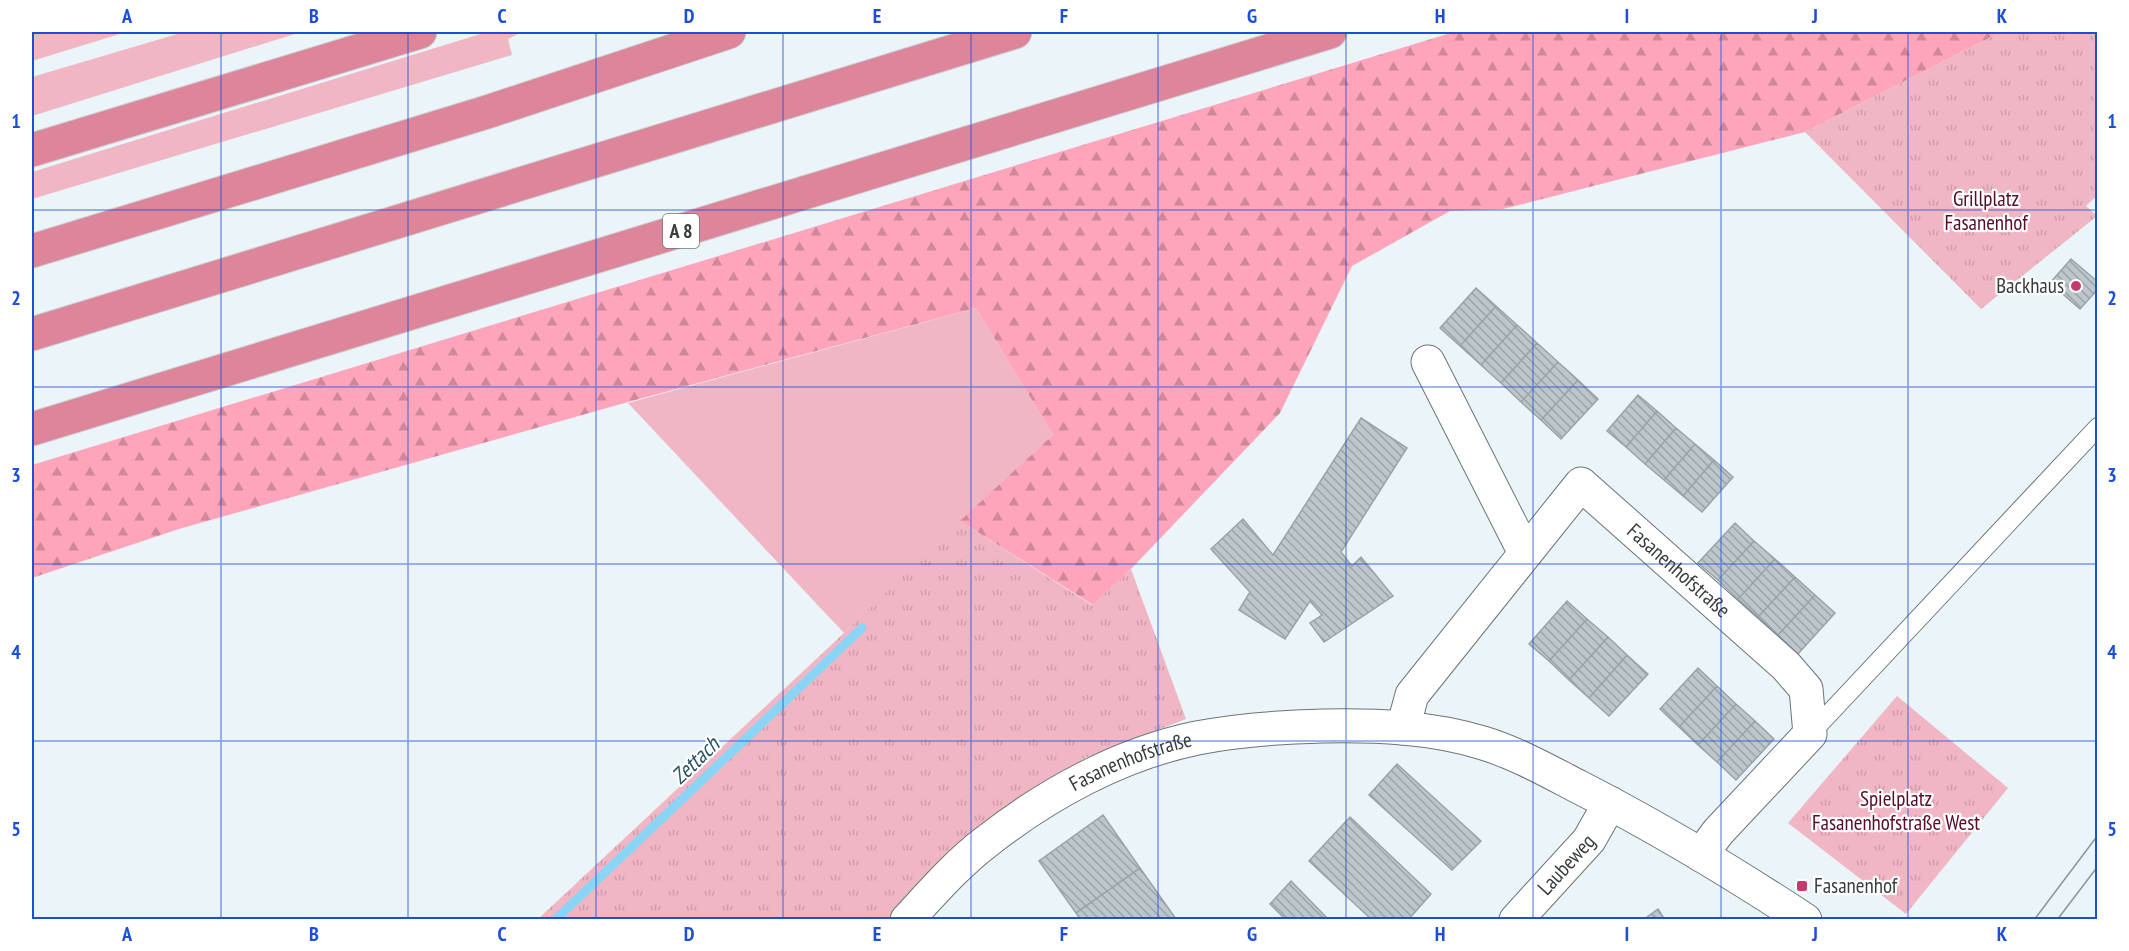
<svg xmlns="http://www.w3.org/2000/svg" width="2129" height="951" font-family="'PT Sans Narrow',sans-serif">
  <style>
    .grass { fill: #f1b6c3 }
    .forest { fill: url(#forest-firs) }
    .park { fill: url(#park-tufts) }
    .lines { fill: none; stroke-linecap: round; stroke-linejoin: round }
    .stream { stroke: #8ad5f5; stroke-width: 9 }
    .building { fill: url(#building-back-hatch); stroke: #9aa3a7; stroke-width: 1.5 }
    .service-casing { stroke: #6b7478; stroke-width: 20 }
    .minor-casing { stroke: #6b7478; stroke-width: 35 }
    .tertiary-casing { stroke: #6b7478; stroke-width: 35 }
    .motorway-casing { stroke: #cfd0d1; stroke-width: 35 }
    .service { stroke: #fff; stroke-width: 18 }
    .minor { stroke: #fff; stroke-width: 33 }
    .tertiary { stroke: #fff; stroke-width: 33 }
    .motorway { stroke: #dc859b; stroke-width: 33 }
    .tram { stroke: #8e9599; stroke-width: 1.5 }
    .grid { fill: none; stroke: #1d4ed8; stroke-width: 1.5; stroke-opacity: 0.55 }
    .poi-dot { fill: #c73a6b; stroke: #fff; stroke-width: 2 }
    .labels { text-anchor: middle; stroke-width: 4.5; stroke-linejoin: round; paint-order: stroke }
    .shield { fill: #fff; stroke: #747779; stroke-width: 1.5 }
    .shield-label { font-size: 20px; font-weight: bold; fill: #393d3f }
    .park-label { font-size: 21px; fill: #580a29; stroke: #fff }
    .poi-label { font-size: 21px; fill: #393d3f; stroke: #fff; text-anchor: end }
    .street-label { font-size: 21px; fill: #393d3f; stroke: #fff }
    .water-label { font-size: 22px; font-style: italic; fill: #275263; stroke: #fff }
    .neatline { fill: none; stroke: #1d4ed8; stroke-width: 2 }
    .grid-label { font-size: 20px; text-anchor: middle; font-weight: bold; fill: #1d4ed8 }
  </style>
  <defs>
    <pattern id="forest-firs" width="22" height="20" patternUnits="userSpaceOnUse" patternTransform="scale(1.5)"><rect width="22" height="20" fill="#fea5bb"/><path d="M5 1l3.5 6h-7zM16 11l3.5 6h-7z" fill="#cf8899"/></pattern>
    <pattern id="park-tufts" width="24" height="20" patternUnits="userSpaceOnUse" patternTransform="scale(1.5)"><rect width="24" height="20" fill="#f1b6c3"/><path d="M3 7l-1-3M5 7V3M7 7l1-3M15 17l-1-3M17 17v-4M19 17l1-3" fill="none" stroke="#cf9da9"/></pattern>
    <pattern id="building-back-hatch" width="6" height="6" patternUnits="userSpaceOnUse" patternTransform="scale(1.5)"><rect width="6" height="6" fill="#bdc7cb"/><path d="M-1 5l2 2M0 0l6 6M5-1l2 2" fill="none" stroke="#9ba3a6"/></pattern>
  </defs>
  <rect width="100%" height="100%" fill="#eaf4f9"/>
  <path class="grass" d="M32,32H126L32,61Z
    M184,32H301L32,116V77Z
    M487,32H522L508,39L512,55L32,199V172Z
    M976,308L1053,435L844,633L628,403Z"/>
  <path class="forest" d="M1454,32H2001L1805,132L1503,209L1450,211L1352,266L1280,413L1131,569L1093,605L960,521L1053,435L976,308L628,402L179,529L32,578V465Z"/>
  <path class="park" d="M2001,32H2097V196L2086,206L2097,216L1981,309L1805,132Z
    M960,521L1092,605L1131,569L1186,719L1085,758L943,860L889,919L537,920L844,633Z
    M1897,696L2008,788L1906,914L1788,823Z"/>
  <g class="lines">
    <path class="stream" d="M555,920L862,628"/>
  </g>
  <path class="building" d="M2071,259L2098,282V289L2080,309L2050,283Z
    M1476,288L1496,306L1460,346L1440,328Z
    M1496,306L1517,325L1481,365L1460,346Z
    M1517,325L1537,343L1501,383L1481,365Z
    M1537,343L1558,362L1521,402L1501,383Z
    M1558,362L1578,380L1541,420L1521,402Z
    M1578,380L1598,399L1561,439L1541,420Z
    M1638,395L1657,411L1626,447L1607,431Z
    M1657,411L1676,428L1645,464L1626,447Z
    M1361,418L1407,448L1341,552L1352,566L1361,557L1393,596L1324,642L1310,623L1322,615L1310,601L1285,639L1239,610L1250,592L1211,549L1243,519L1273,555Z
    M1676,428L1695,444L1664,480L1645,464Z
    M1695,444L1714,460L1683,496L1664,480Z
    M1714,460L1733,477L1702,512L1683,496Z
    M1735,523L1754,541L1718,580L1698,563Z
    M1754,541L1775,559L1738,599L1718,580Z
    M1775,559L1795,577L1758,617L1738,599Z
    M1795,577L1815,595L1778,635L1758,617Z
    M1815,595L1835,613L1798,654L1778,635Z
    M1567,601L1587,619L1549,661L1529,644Z
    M1587,619L1608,637L1569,680L1549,661Z
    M1608,637L1627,655L1589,698L1569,680Z
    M1627,655L1648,674L1609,716L1589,698Z
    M1698,668L1717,686L1679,727L1660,709Z
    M1717,686L1736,704L1698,745L1679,727Z
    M1736,704L1755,721L1717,762L1698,745Z
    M1755,721L1774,739L1736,780L1717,762Z
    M1397,764L1481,841L1452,870L1369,795Z
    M1103,815L1140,868L1076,913L1039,861Z
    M1350,817L1431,894L1408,920H1372L1309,861Z
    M1140,868L1176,919L1081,920L1076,913Z
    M1291,881L1329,920H1286L1270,904Z
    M1658,909L1665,920H1643Z"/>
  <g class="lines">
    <defs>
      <path id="service" d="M1810,734L2098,427"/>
      <g id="minor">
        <path d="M1428,362L1525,553"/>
        <path id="s1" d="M1403,728L1412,695L1581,484L1786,666L1806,689L1810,734L1718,832L1701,855"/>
        <path id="s2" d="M1516,920L1589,840L1610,803"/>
      </g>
      <g id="tertiary">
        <path id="s3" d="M907,920C932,893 957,864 986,842C1047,794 1120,754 1197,738C1238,730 1281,727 1323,726C1376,725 1431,727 1483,743C1516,753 1548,771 1579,787C1657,827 1732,872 1805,920"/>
      </g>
      <path id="motorway" d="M32,150L420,32
        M32,251L487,112L729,32
        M32,334L1015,32
        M32,429L1330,32"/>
    </defs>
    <use href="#service" class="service-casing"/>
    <use href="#minor" class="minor-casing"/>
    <use href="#tertiary" class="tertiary-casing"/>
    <use href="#motorway" class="motorway-casing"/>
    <use href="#service" class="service"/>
    <use href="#minor" class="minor"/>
    <use href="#tertiary" class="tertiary"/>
    <use href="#motorway" class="motorway"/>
    <path class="tram" d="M2034,920L2098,835
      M2057,920L2098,866"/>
  </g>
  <path class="grid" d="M221,32V920M408,32V920M596,32V920M783,32V920M971,32V920M1158,32V920M1346,32V920M1533,32V920M1721,32V920M1908,32V920M32,210H2098M32,387H2098M32,564H2098M32,741H2098"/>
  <g class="poi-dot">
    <circle cx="2076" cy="286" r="6"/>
    <rect x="1796" y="880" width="12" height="12" rx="3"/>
  </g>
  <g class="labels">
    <rect class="shield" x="663" y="214" width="36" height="34" rx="4.5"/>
    <g class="shield-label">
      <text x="681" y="238">A 8</text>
    </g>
    <g class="park-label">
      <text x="1986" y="206">Grillplatz<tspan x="1986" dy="24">Fasanenhof</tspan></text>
      <text x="1896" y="806">Spielplatz<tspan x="1896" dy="24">Fasanenhofstraße West</tspan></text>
    </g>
    <g class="poi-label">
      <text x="2064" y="293">Backhaus</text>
      <text x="1814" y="893" text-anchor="start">Fasanenhof</text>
    </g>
    <g class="street-label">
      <text dy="7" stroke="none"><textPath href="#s1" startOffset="435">Fasanenhofstraße</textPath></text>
      <text dy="7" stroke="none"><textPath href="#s3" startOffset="278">Fasanenhofstraße</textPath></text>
      <text dy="7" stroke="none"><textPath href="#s2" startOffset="75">Laubeweg</textPath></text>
    </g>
    <g class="water-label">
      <text transform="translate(695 760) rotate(-44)" y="8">Zettach</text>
    </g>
  </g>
  <rect width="2129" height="951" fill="none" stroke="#ffffff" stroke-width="66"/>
  <rect x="33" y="33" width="2063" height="885" class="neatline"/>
  <g class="grid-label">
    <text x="127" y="23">A</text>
    <text x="314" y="23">B</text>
    <text x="502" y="23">C</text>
    <text x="689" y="23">D</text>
    <text x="877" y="23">E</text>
    <text x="1064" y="23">F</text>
    <text x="1252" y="23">G</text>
    <text x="1440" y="23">H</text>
    <text x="1627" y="23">I</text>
    <text x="1815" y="23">J</text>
    <text x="2002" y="23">K</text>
    <text x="16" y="128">1</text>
    <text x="2112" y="128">1</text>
    <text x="16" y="305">2</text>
    <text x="2112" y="305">2</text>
    <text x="16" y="482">3</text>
    <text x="2112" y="482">3</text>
    <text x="16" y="659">4</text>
    <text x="2112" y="659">4</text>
    <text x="16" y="836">5</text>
    <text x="2112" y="836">5</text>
    <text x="127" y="941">A</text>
    <text x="314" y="941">B</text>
    <text x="502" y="941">C</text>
    <text x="689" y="941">D</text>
    <text x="877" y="941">E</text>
    <text x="1064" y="941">F</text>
    <text x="1252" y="941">G</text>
    <text x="1440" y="941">H</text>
    <text x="1627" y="941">I</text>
    <text x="1815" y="941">J</text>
    <text x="2002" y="941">K</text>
  </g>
</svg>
